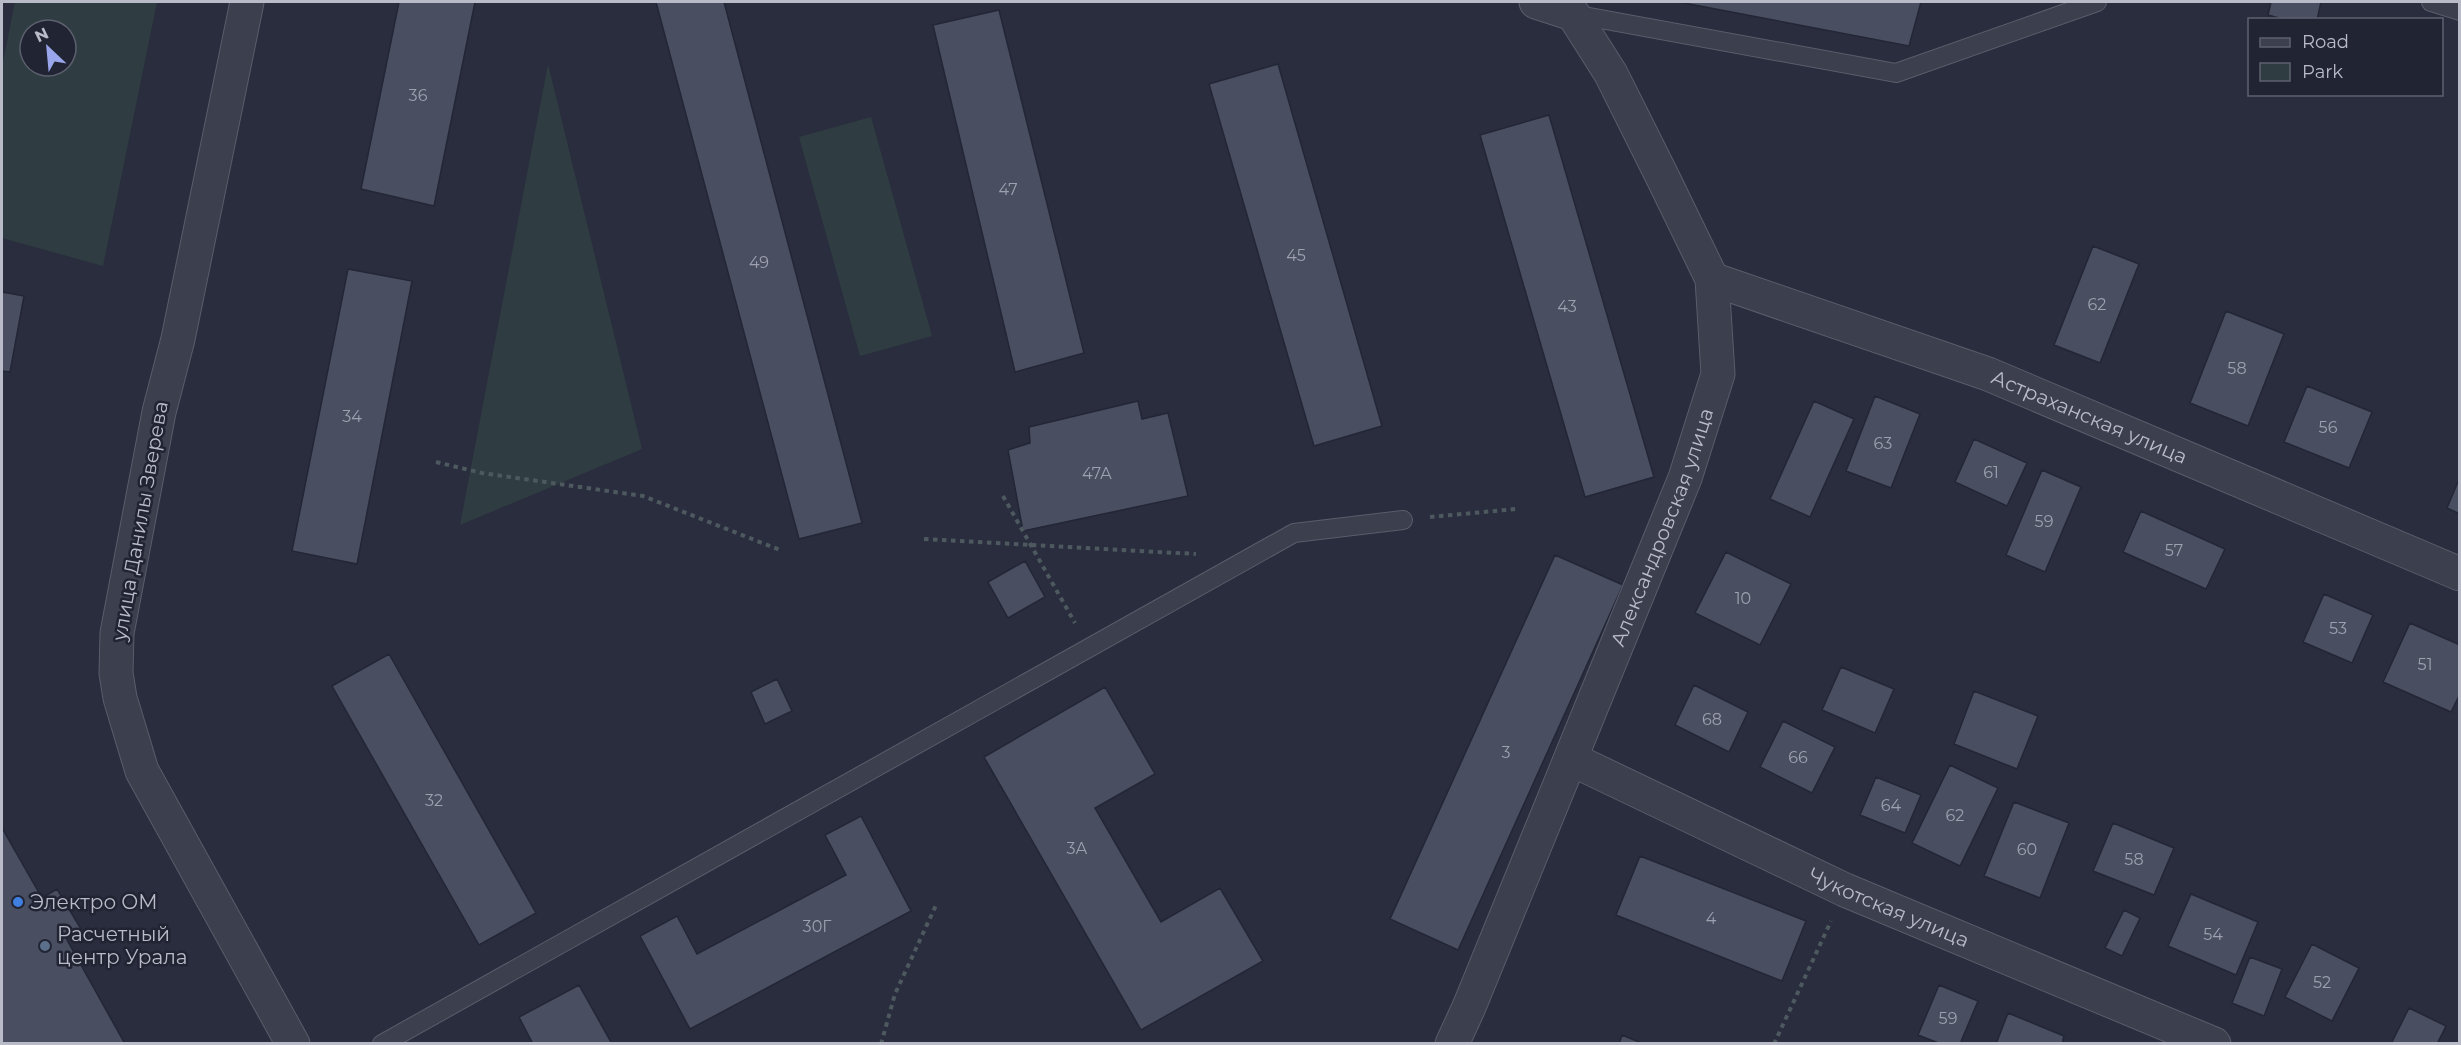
<svg xmlns="http://www.w3.org/2000/svg" width="2461" height="1045" font-family="Montserrat,sans-serif">
  <style>
    .green { fill: #2f3d42; fill-rule: evenodd }
    .building { fill: #4a4e61; stroke: #232635; stroke-width: 1.5 }
    .lines { fill: none; stroke-linecap: round; stroke-linejoin: round }
    .service-casing { stroke: #5a5d6b; stroke-width: 20 }
    .minor-casing { stroke: #5a5d6b; stroke-width: 35 }
    .path { stroke: #4d595f; stroke-width: 4; stroke-dasharray: 4.5 4.5; stroke-linecap: butt }
    .service { stroke: #3c3f4d; stroke-width: 18 }
    .minor { stroke: #3c3f4d; stroke-width: 33 }
    .shop-dot { fill: #3f7fe0; stroke: #212433; stroke-width: 2 }
    .service-dot { fill: #5c6f8a; stroke: #212433; stroke-width: 2 }
    .labels { text-anchor: middle; stroke-width: 5; stroke-linejoin: round; paint-order: stroke }
    .number-label { font-size: 16px; fill: #9da0ae }
    .street-label { font-size: 20px; fill: #b9bbc8; stroke: #212433 }
    .poi-label { font-size: 20px; fill: #b9bbc8; stroke: #212433; text-anchor: start }
  </style>
  <rect width="100%" height="100%" fill="#292d3d"/>
  <path class="green" d="M15,2H157L103,266L2,238V67ZM30,30H66V66H30Z
    M548,64L642,449L460,525Z
    M871,117L932,336L860,356L799,137Z"/>
  <path class="building" d="M399,2H475L434,206L361,189Z
    M656,2H724L862,523L799,539Z
    M1679,2H1921L1909,46Z
    M2271,2H2321L2317,20H2286L2268,15Z
    M999,10L1084,353L1015,372L933,25Z
    M1278,64L1382,426L1314,446L1209,84Z
    M1549,115L1654,477L1585,497L1480,135Z
    M2093,246L2139,264L2100,363L2054,345Z
    M348,269L412,281L357,564L292,551Z
    M2,292L24,296L10,372L2,371Z
    M2226,311L2284,334L2248,426L2190,403Z
    M2307,386L2372,412L2349,468L2284,442Z
    M1875,396L1920,414L1891,488L1846,471Z
    M1138,401L1142,419L1168,413L1188,496L1023,531L1008,450L1030,443L1029,427Z
    M1814,401L1854,419L1810,517L1770,499Z
    M1974,439L2027,463L2007,506L1955,482Z
    M2042,470L2081,487L2045,572L2006,555Z
    M2460,477V514L2447,508Z
    M2141,511L2225,549L2206,589L2123,552Z
    M1726,552L1791,584L1760,645L1695,613Z
    M1555,555L1623,585L1458,950L1390,919Z
    M1025,561L1045,597L1008,618L988,582Z
    M2324,594L2373,615L2352,663L2303,642Z
    M2410,623L2460,645V694L2451,712L2383,682Z
    M389,654L536,913L479,945L332,686Z
    M1841,667L1894,689L1875,733L1822,710Z
    M777,679L792,711L765,724L751,692Z
    M1694,685L1748,712L1729,752L1675,725Z
    M1105,687L1155,774L1095,808L1161,922L1220,888L1263,961L1141,1030L984,757Z
    M1974,691L2038,716L2017,769L1954,744Z
    M1783,721L1835,747L1812,793L1760,767Z
    M1950,765L1998,788L1960,866L1912,843Z
    M1876,777L1921,795L1905,833L1860,815Z
    M2014,802L2069,823L2040,898L1984,876Z
    M861,816L911,911L690,1029L640,936L677,916L697,954L846,875L825,835Z
    M2113,823L2174,848L2154,895L2093,871Z
    M2,828L42,898L57,889L81,929L66,938L125,1044H2Z
    M1640,856L1806,921L1782,981L1616,915Z
    M2191,894L2258,922L2236,975L2168,946Z
    M2124,910L2140,918L2122,956L2105,948Z
    M2312,944L2359,968L2332,1021L2285,997Z
    M2250,957L2282,969L2264,1016L2232,1003Z
    M579,985L612,1044H533L519,1017Z
    M1939,985L1978,1001L1960,1044H1941L1918,1035Z
    M2409,1008L2446,1026L2437,1044H2391Z
    M2008,1013L2064,1036L2062,1044H1996Z
    M1622,1035L1644,1044H1619Z"/>
  <g class="lines">
    <defs>
      <path id="service" d="M2431,2L2460,11
        M1573,14L1896,73L2097,2
        M382,1044L1294,533L1403,520"/>
      <g id="minor">
        <path d="M247,2L178,339L159,412L117,633L116,673L120,698L142,771L293,1044"/>
        <path id="s1" d="M1712,279L1988,374L2460,574"/>
        <path id="s2" d="M1571,759L1845,890L2214,1044"/>
        <path id="s3" d="M1452,1044L1469,1007L1685,478L1718,374L1712,279L1663,178L1611,74L1573,14L1536,2"/>
      </g>
    </defs>
    <use href="#service" class="service-casing"/>
    <use href="#minor" class="minor-casing"/>
    <path class="path" d="M436,462L482,473L643,496L780,550
      M1003,496L1075,623
      M1430,517L1516,509
      M924,539L1196,554
      M881,1044L895,994L937,903
      M1774,1044L1831,921"/>
    <use href="#service" class="service"/>
    <use href="#minor" class="minor"/>
  </g>
  <circle class="shop-dot" cx="18" cy="902" r="6"/>
  <circle class="service-dot" cx="45" cy="946" r="6"/>
  <g class="labels">
    <g class="number-label">
      <text x="418" y="101">36</text>
      <text x="1008" y="195">47</text>
      <text x="1296" y="261">45</text>
      <text x="759" y="268">49</text>
      <text x="2097" y="310">62</text>
      <text x="1567" y="312">43</text>
      <text x="2237" y="374">58</text>
      <text x="352" y="422">34</text>
      <text x="2328" y="433">56</text>
      <text x="1883" y="449">63</text>
      <text x="1991" y="478">61</text>
      <text x="1097" y="479">47А</text>
      <text x="2044" y="527">59</text>
      <text x="2174" y="556">57</text>
      <text x="1743" y="604">10</text>
      <text x="2338" y="634">53</text>
      <text x="2425" y="670">51</text>
      <text x="1712" y="725">68</text>
      <text x="1506" y="758">3</text>
      <text x="1798" y="763">66</text>
      <text x="434" y="806">32</text>
      <text x="1891" y="811">64</text>
      <text x="1955" y="821">62</text>
      <text x="1077" y="854">3А</text>
      <text x="2027" y="855">60</text>
      <text x="2134" y="865">58</text>
      <text x="1711" y="924">4</text>
      <text x="817" y="932">30Г</text>
      <text x="2213" y="940">54</text>
      <text x="2322" y="988">52</text>
      <text x="1948" y="1024">59</text>
    </g>
    <g class="street-label">
      <text dy="7" stroke="none"><textPath href="#s1" startOffset="402">Астраханская улица</textPath></text>
      <text transform="translate(140 521) rotate(-80)" y="7">улица Данилы Зверева</text>
      <text dy="7" stroke="none"><textPath href="#s3" startOffset="558">Александровская улица</textPath></text>
      <text dy="7" stroke="none"><textPath href="#s2" startOffset="351">Чукотская улица</textPath></text>
    </g>
    <g class="poi-label">
      <text x="30" y="909">Электро ОМ</text>
      <text x="57" y="941">Расчетный<tspan x="57" dy="23">центр Урала</tspan></text>
    </g>
  </g>
  <rect width="2461" height="1045" fill="none" stroke="#b9bbc8" stroke-width="6"/>
  <rect x="2248" y="18" width="195" height="78" fill="#212433" stroke="#5e606f" stroke-width="1.5"/>
  <rect x="2260" y="38" width="30" height="9" fill="#3c3f4d" stroke="#5e606f" stroke-width="1.5"/>
  <text x="2302" y="48" font-size="18" fill="#b9bbc8">Road</text>
  <rect x="2260" y="63" width="30" height="18" fill="#2f3d42" stroke="#5e606f" stroke-width="1.5"/>
  <text x="2302" y="78" font-size="18" fill="#b9bbc8">Park</text>
  <g transform="translate(48 48) rotate(334)"><circle r="28" fill="#212433" stroke="#5e606f" stroke-width="1.5"/>
  <path d="M0-4.5L10 22L0 15L-10 22Z" fill="#9aa6eb"/>
  <text y="-9" font-size="16" font-weight="bold" text-anchor="middle" fill="#b9bbc8">N</text>
  </g>
</svg>
